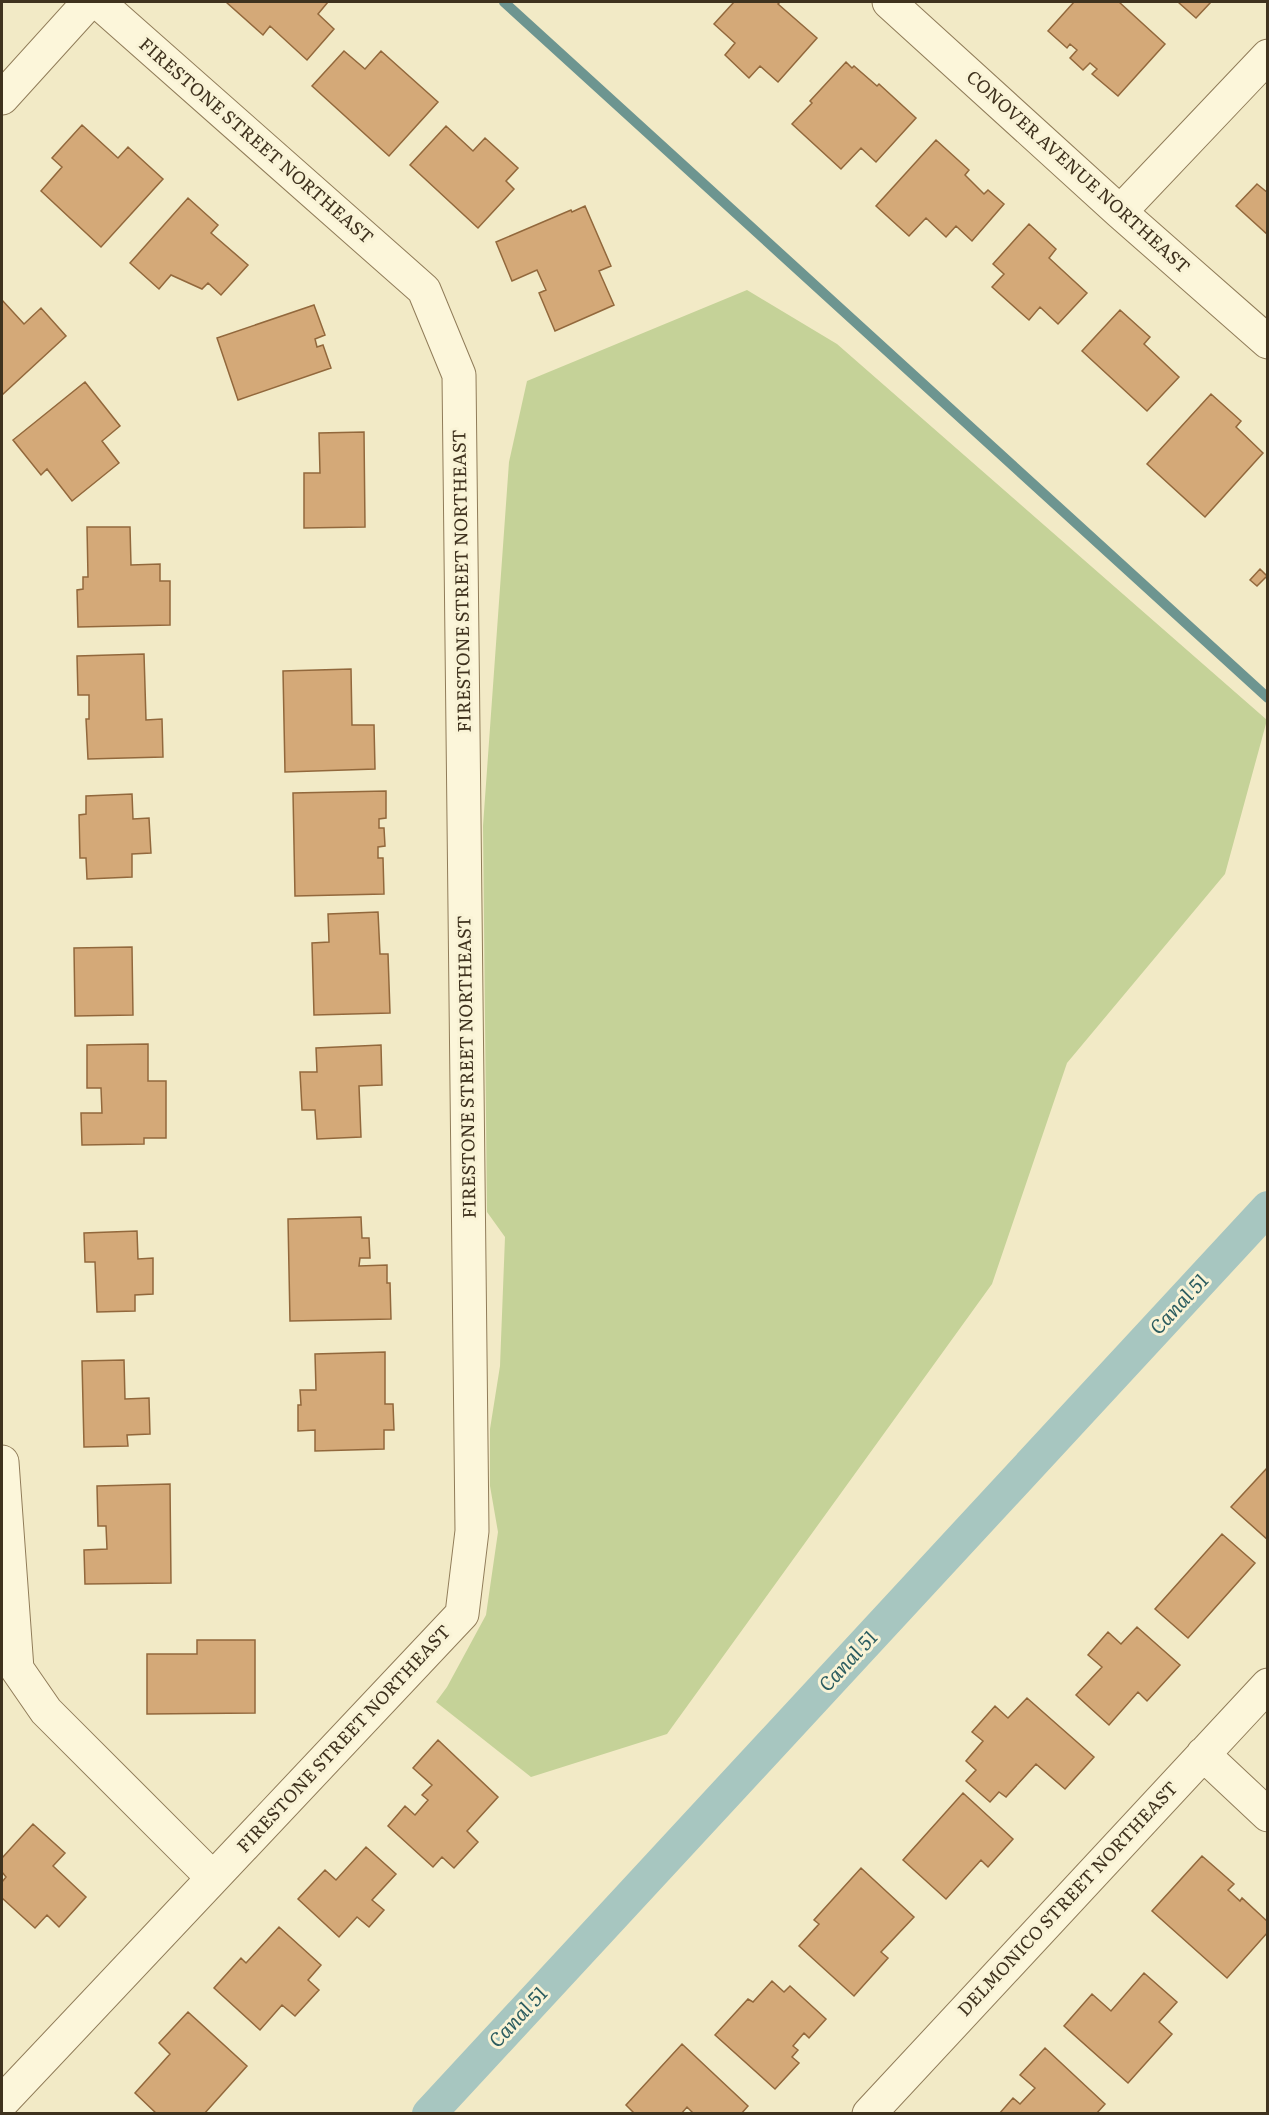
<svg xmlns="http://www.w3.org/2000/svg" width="1269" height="2115" font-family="Literata,serif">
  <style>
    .green { fill: #c5d298 }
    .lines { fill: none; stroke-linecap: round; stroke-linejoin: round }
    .stream { stroke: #6d9590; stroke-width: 10 }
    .canal { stroke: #a7c6c0; stroke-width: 34 }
    .building { fill: #d4a978; stroke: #92683c; stroke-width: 1.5 }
    .minor-casing { stroke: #907c59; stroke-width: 35 }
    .minor { stroke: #fcf6da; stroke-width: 33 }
    .labels { text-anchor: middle; stroke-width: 6; stroke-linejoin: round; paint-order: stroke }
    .street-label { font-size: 18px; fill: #3f321e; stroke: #f9f3d6 }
    .water-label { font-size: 20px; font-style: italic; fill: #2c5d60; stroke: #f9f3d6 }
  </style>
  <rect width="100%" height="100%" fill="#f2eac6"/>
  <path class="green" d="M747,290L837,344L1267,720L1225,874L1067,1063L992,1284L667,1734L531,1777L436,1702L447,1687L486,1615L498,1532L490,1486V1429L500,1366L505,1237L487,1212L483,826L509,462L527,381Z"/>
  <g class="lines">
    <path class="stream" d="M504,2L1268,698"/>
    <path class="canal" d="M429,2114L1268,1208"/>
  </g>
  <path class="building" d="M226,2H328L318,14L334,29L307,60L270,26L263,35Z
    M734,2H780L778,4L817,38L778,82L760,66L749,78L725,55L735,43L714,24Z
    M1074,2H1119L1165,44L1118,96L1092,74L1097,69L1090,63L1083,70L1070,58L1077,50L1070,44L1067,48L1048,31Z
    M1178,2H1211L1196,18Z
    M344,51L365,69L381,51L438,102L389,156L312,86Z
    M846,62L852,68L854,66L877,86L879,84L916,118L876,162L861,148L841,169L792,124L812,103L810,101Z
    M82,125L118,158L128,147L163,179L101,247L41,191L62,167L52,158Z
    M446,126L473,151L485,138L518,168L506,181L514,189L478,228L410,165Z
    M936,140L969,170L965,175L984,194L988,190L1004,204L972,241L956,226L946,237L926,218L909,236L876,206Z
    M1257,184L1268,193V235L1236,206Z
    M188,198L218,225L211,233L248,265L221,295L208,283L202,289L171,275L159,289L130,263Z
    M585,206L611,266L599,271L614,305L555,331L539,293L546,290L537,270L512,281L496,242L571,210L572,212Z
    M1029,224L1056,249L1049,258L1087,293L1058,324L1040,307L1029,320L992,287L1004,274L993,264Z
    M2,300L24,324L41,308L66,336L2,395Z
    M314,305L325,335L315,339L317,347L323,345L331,368L238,400L217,338Z
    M1120,310L1150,337L1144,344L1179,377L1147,411L1082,351Z
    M85,382L120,426L102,441L119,463L72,501L47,469L41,475L13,440Z
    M1211,394L1241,421L1236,427L1263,453L1205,517L1147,464Z
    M364,432L365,527L304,528V473H320L319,433Z
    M87,527H130L131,565L160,564V581H170V625L78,627L77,590L83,589V577H88Z
    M1260,569L1267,576L1257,586L1250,580Z
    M144,654L146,720L162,719L163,757L88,759L86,719H89V695H78L77,656Z
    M351,669L352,725H374L375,769L285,772L283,671Z
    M386,791V818L379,819V828H384L385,846L378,847V858H383L384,894L295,896L293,793Z
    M132,794L133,819L149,818L151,853L132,854V877L87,879L86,858H80L79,815L86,814V796Z
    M378,912L380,954H388L390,1013L314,1015L312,943L329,942L328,914Z
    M132,947L133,1015L75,1016L74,948Z
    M148,1044V1081H166V1138H144V1144L82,1145L81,1113H102L101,1088H87V1045Z
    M381,1045L382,1085L359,1086L361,1137L317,1139L315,1110H302L300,1072H317L316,1048Z
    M361,1217L362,1238H369L370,1258H360L359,1266L387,1265V1283H390L391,1319L290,1321L288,1219Z
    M137,1231L138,1259L153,1258V1294L135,1295V1311L97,1312L95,1262H85L84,1233Z
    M385,1352V1404H393L394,1430H384V1449L315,1451V1430L298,1431V1405H301L300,1390H316L315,1354Z
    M124,1360L125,1399L149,1398L150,1434L127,1435L128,1446L84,1447L82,1361Z
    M1268,1467V1540L1231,1507Z
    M170,1484L171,1583L85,1584L84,1550L107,1549L106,1526H98L97,1486Z
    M1222,1534L1255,1563L1188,1638L1155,1609Z
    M1137,1627L1180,1665L1147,1701L1138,1692L1109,1725L1076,1695L1102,1667L1088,1655L1108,1632L1121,1644Z
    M197,1640H255V1713L147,1714V1654H197Z
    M1027,1698L1094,1757L1065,1789L1036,1764L1006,1797L999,1792L990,1802L966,1781L976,1770L966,1761L983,1741L972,1732L995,1706L1008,1718Z
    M438,1740L498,1797L467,1831L478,1842L454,1868L442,1857L433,1867L388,1826L405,1806L415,1815L428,1800L422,1795L432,1785L413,1768Z
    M963,1793L1013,1839L988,1867L981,1860L946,1899L903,1860Z
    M33,1824L65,1853L53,1866L86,1897L59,1927L47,1915L35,1928L2,1898V1882L6,1877L2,1872V1858Z
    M366,1847L396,1874L372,1900L384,1910L369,1927L357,1917L339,1937L298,1899L325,1870L336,1880Z
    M1202,1856L1234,1884L1228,1890L1240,1901L1242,1898L1268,1922V1932L1227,1978L1152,1911Z
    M861,1868L914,1917L881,1952L888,1958L854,1996L799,1946L819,1924L814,1920Z
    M279,1927L321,1965L308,1980L319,1990L295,2016L282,2005L260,2030L214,1988L241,1958L246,1963Z
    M1144,1973L1177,2002L1159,2022L1172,2034L1128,2083L1064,2026L1092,1994L1111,2011Z
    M772,1981L784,1992L790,1986L826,2019L809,2038L804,2033L793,2046L798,2050L792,2057L799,2063L775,2089L715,2035L748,1999L753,2002Z
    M188,2012L247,2066L204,2114H157L135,2093L170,2054L159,2043Z
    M682,2044L748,2106L741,2114H694L687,2107L681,2114H635L626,2105Z
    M1045,2048L1105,2104L1096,2114H999L1013,2098L1020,2104L1035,2088L1020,2075Z"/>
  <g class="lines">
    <defs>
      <path id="minor" d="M889,2L1120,212L1268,342
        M2,98L89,2
        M1120,212L1268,56
        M2,1462L17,1669L46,1711L212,1877
        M1203,1754L1268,1815
        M2,2102L462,1614L472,1531L459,375L424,290L98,2
        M869,2114L1268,1685"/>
    </defs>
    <use href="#minor" class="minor-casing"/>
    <use href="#minor" class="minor"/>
  </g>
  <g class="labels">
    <g class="street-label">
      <text transform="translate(256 141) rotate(41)" y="6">FIRESTONE STREET NORTHEAST</text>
      <text transform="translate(1078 172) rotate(42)" y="6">CONOVER AVENUE NORTHEAST</text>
      <text transform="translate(462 581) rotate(-91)" y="6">FIRESTONE STREET NORTHEAST</text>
      <text transform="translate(467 1067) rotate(-91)" y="6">FIRESTONE STREET NORTHEAST</text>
      <text transform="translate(344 1739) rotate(-47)" y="6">FIRESTONE STREET NORTHEAST</text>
      <text transform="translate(1068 1899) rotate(-47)" y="6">DELMONICO STREET NORTHEAST</text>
    </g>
    <g class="water-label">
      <text transform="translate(1179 1304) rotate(-47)" y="7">Canal 51</text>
      <text transform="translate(848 1661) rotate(-47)" y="7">Canal 51</text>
      <text transform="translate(518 2017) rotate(-47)" y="7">Canal 51</text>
    </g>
  </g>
  <rect width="1269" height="2115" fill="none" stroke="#3f321e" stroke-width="6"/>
</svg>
